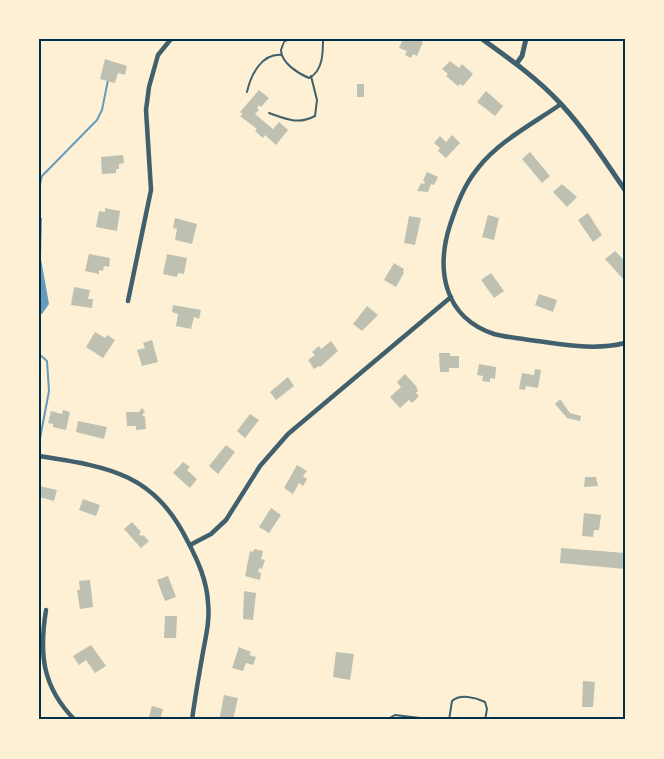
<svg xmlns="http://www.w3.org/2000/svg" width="664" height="759" font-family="'Zilla Slab',serif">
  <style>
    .water { fill: #669bbc }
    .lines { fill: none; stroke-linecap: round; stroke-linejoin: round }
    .stream { stroke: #669bbc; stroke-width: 2 }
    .building { fill: #bec0b2 }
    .service { stroke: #3f606c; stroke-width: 2 }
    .minor { stroke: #3f606c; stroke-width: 4.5 }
    .tertiary { stroke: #3f606c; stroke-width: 5 }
    .neatline { fill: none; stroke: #003049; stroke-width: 2 }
  </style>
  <rect width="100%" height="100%" fill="#fdf0d5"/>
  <path class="water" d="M39,218H42L41,259L49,304L42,314L39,313Z"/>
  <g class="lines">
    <path class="stream" d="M39,188L42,176L97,120L102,110L108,80
      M39,354L47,361L49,391L39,444"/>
  </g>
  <path class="building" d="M403,39H416L423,42L417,56L413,54L411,58L405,55L407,51L399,48Z
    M105,59L127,66L125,75L118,73L115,83L100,79Z
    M450,61L459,68L462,64L473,74L463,86L460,84L458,86L446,76L448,74L442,69Z
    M357,84H364V97H357Z
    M259,90L269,98L261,107L259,105L257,108L259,110L255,114L273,129L279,122L288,130L276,145L265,135L263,138L255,131L257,129L240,116L243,114L240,112Z
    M486,91L503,106L495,116L477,102Z
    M452,135L460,143L446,158L438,151L440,148L434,143L440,136L446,142Z
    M530,152L550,176L542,183L522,159Z
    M123,155L124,163L119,164V169H116V173L102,174L101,157Z
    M427,172L438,177L434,185L431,184L428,192L417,191L421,183L424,184L425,182L423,181Z
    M562,184L577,197L567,207L553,192Z
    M105,208L120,211L117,231L96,227L99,211L105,212Z
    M588,213L602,235L593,242L578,220Z
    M488,215L499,218L494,240L482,237Z
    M409,216L421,218L415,245L404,243Z
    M175,218L197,224L192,244L175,240L177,229L173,228Z
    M615,251L625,261V281L605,259Z
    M89,254L110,258L109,267L104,266L103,271L99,270V274L85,271Z
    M167,254L187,258L184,274L178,273L177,277L163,274Z
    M394,263L404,269L403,272L404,273L396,287L384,280Z
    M491,273L504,291L494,298L481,280Z
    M74,287L90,290L88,299H93L92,308L71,305Z
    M539,294L557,300L553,312L535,305Z
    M173,305L201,310L199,319L194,317L191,329L176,326L178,314L172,312Z
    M367,306L378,315L362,331L353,324Z
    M95,332L105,338L107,335L115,340L103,358L86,347Z
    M152,340L158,362L142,366L137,350L145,348L143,343Z
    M331,341L338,351L320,367L319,366L314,369L308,360L315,355L312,352L319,346L321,349Z
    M439,353H450V356H459V368H449V372H440Z
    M479,364L496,367L495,379L490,378V382L482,381L483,376L477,375Z
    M535,369L541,370L538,388L526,386L525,390L519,389L522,373L534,375Z
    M405,374L416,386L418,391L416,393L419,396L412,403L409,400L400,408L390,397L401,387L397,382Z
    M288,377L294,386L276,400L270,392Z
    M560,399L570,413L581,416L580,421L567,418L555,404Z
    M142,408L145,412L142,415L145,417L146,429L136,430V426H127L126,412H139Z
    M63,410L70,412L66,430L53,427V424L48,423L51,411L62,414Z
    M250,414L259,420L245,438L237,431Z
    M78,421L107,427L104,439L76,432Z
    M226,445L235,452L218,474L209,466Z
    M183,462L190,467L187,470L197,479L190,488L173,473Z
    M297,465L307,471L303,476L307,479L303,486L299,483L293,494L284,488Z
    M585,477H596L598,486L584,487Z
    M39,486L57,490L54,501L39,497Z
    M83,499L100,505L96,516L79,510Z
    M271,508L281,515L269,533L259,527Z
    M584,513L601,515L599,530H594L593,537L582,536Z
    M132,522L141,532L139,534L141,536L143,535L149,541L141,548L124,529Z
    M561,548L625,553V569L560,563Z
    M254,549L263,551L261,559L265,560L262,569L259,568L258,572L261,573L260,580L245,576L250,551L253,552Z
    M168,576L176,597L165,601L157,580Z
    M90,580L93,607L80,609L77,590H80L79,581Z
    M244,591L256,593L253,620L243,619Z
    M165,616H177L176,638H164Z
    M91,645L106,666L95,673L86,660L79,665L73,656Z
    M239,647L251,652L249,655L256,657L253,665L246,663L243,671L232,668Z
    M336,652L354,654L350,680L333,677Z
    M583,681L595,682L593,707H582Z
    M224,695L238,698L233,720H221L220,716Z
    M152,706L163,709L160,720H148Z"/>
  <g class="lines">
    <path class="service" d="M289,39L285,41C284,41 281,50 281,50C281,63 299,74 309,78C323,71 323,53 323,39
      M247,92C251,74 262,53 282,55
      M269,113C286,119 298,125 315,116L317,100L311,76
      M386,720L395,715L437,720
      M449,720L452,701C460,694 475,697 485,702L487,709L485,720"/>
    <path class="minor" d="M561,104C534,123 499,141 478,168C464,185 457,204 450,225C436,269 443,317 494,334C505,337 518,338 530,340C562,344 593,351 625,343
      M128,301L151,190L146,110L149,87L158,55L171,39
      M39,456C109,467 154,473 188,542C198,561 207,581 208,603C210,619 206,636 203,652C199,675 195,697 192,720
      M190,545L211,534L226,520L260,466L288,434L451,297
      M46,610C39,654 42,687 75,720"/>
    <path class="tertiary" d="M482,39C510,59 538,79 561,104C585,130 605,161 625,190
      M517,63L522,56L526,39"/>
  </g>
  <rect width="664" height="759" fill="none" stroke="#fdf0d5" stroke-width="81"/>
  <rect x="40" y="40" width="584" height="678" class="neatline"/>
</svg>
